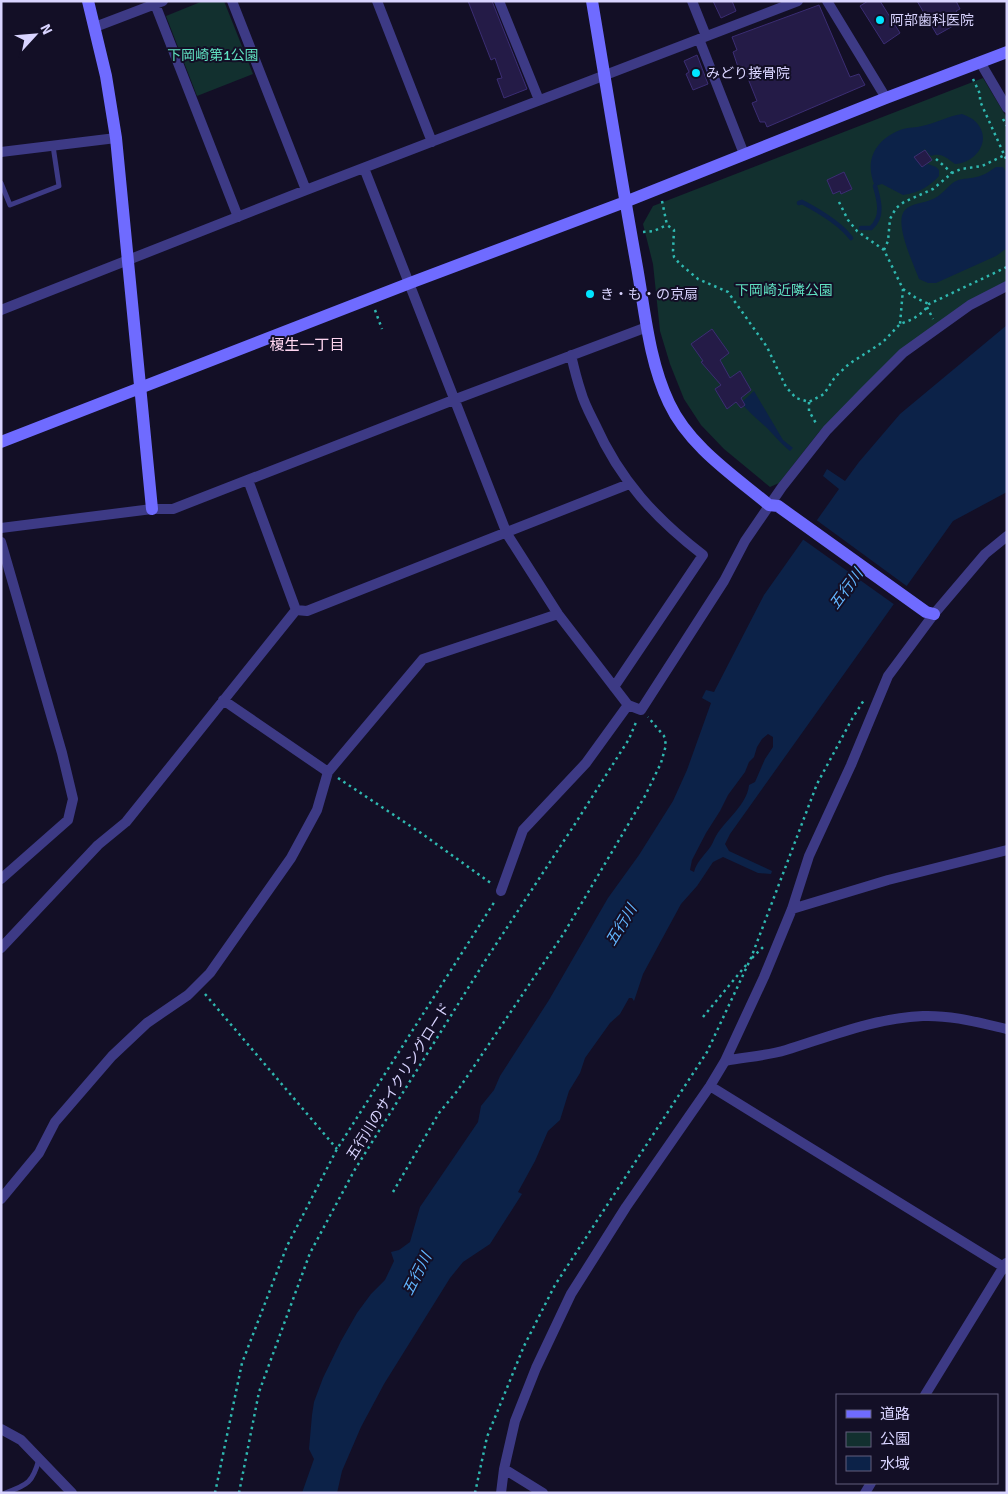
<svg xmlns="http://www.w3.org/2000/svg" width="1008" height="1494" font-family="Signika,'Noto Sans JP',sans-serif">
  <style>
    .green { fill: #12302f }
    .water { fill: #0c2248; fill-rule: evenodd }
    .pier { fill: #130f26 }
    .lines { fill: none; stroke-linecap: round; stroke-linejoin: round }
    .stream { stroke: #0c2248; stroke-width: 4.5 }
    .building { fill: #241b47; stroke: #3b2d73 }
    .path { stroke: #2fb8b0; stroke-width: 2.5; stroke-dasharray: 2.5 4; stroke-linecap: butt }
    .lane { stroke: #3d3a85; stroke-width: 5 }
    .street { stroke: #3d3a85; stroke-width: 10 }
    .secondary { stroke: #6f6bff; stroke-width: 12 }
    .poi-dot { fill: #00e5ff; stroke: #130f26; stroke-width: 2 }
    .labels { text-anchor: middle; stroke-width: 4; stroke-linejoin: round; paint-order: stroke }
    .poi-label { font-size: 14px; fill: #d9d4ff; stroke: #130f26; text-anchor: start }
    .park-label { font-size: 14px; fill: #5fe0c0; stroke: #130f26 }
    .street-label { font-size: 14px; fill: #d9d4ff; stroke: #130f26 }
    .neighbourhood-label { font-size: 15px; fill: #ffd6f0; stroke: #130f26 }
    .water-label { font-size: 15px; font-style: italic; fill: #62b6ff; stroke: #130f26 }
  </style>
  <rect width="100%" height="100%" fill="#130f26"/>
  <path class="green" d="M203,1H224L253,74L197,96L166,16Z
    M983,78L1007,118V281L905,347L819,432L779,483L770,487L724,449L701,425L684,399L670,364L660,331L653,264L643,224L653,206Z"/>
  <path class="water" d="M962,114C967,116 972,118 976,122C993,140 976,163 955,164C947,158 941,152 931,156L925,149L914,157L922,167L928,164L936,167L939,170V176C929,187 918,193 903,195L882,184L875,186C863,159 877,138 903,129C909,127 916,128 922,126C936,123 948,116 962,114Z
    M996,167H1003L1007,173V248L996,256L936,283H928L919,279C914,265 893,222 905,210C911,203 925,203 933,199C941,196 947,187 954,182C961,178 968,179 976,177C983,176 990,171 996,167Z
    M1007,325V492L953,521L730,834L725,844L729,851L772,871L771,874L758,873L723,857L713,862L697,886L681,904L643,974L634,1001L632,998H629L620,1014L610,1023L585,1058L580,1073L569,1091L560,1120L548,1131L535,1161L518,1192L522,1194L490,1244L463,1262L450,1278L384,1384L361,1427L342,1471L337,1493H302L314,1459L309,1449L312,1415L314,1402L323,1378L341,1341L357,1313L371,1294L385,1280L394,1261L391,1252L399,1250L410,1242L420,1207L478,1122L481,1106L494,1090L500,1076L549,1000L608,898L639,855L673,801L687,770L711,703L702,698L706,690L714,692L764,595L839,489L823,476L827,469L845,481L859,462L900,414ZM768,734L773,737V747L765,759L755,782L749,785C747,805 726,819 716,836C714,839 713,843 711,846C705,855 697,861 694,872L690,870L692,860L706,833L720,811L728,795L745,772L749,762L754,757L757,747L762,739Z
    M754,391L783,440L793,448L790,451C781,444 775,436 767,428C758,420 749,412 741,403Z"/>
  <path class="pier" d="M815,519L908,587L895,605L801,538Z"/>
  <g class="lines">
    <path class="stream" d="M799,203L802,202C819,211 840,223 851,238
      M861,228H871C884,217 879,200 875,186"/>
  </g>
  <path class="building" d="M468,1H492L527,89L504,98L497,79L502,78L495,58L491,60Z
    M713,1H732L736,11L721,18Z
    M868,1H880L900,33L884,44L860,6Z
    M917,1H956L960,9L956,11L962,21L937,35Z
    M819,5L850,77L859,74L865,85L767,127L765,122H760L752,103L757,101L743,66L738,67L733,52L737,50L732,37Z
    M697,55L708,84L693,90L686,74L689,72L684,61Z
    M925,150L932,160L922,167L914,157Z
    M844,172L852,189L841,194L840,191L833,194L827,180Z
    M712,329L729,353L720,360L730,378L740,371L751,390L741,398L745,405L741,408L736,402L727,409L715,389L721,385L701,362L703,361L691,344Z"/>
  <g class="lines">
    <path class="path" d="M973,79L980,94V101L1007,161
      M1003,119L1007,126
      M936,159L952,173
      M662,201L667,225L674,230L673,251L674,257L679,263L698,279L728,292L767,347L786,387L796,398L809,402L824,394L835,377L849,364L883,342L900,324L913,319L924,311L929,304L1007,267
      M839,202L848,220L857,231L884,250L903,289L900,324
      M643,232L654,231L667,225
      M884,250L888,241L890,219L896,208L904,202L933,189L952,173L961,169L982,166L1007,154
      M903,289L916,298L929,304
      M927,307L933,319
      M375,310L382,329
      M809,402V411L817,425
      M338,778L421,833L492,884
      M752,958L764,946
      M205,994L337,1149
      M703,1017L747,964
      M393,1192L439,1113L458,1090L564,933L645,796L661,763L666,745L664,736L648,717
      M215,1493L242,1363L287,1246L337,1149L495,901
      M239,1493L259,1392L310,1253L354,1171L485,961L573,827L629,739L637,720
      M475,1493L487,1437L524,1346L555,1285L707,1052L751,958L817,784L852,719L864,700"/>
    <path class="lane" d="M1,183L10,205L59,186L53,146
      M5,1493C28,1485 33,1482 39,1459"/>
    <path class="street" d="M232,1L306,190
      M377,1L432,142
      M499,1L539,100
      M692,1L706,36
      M827,1L886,98
      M155,4L238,217
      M95,27L163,1
      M699,39L744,154
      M980,62L1007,108
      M1,152L116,138
      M364,168L507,534L558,614L628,705L641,710L724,581L745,541L782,487L827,430L864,392L903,353L970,305L1007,286
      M1,310L306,190L798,1
      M571,355C574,368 577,380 581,392C584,403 590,414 595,424C620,480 655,518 703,555L614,687
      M248,480L296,610
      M1,528L152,509H173L456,399L647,327
      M1,542L62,753L73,799L68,820L1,879
      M296,610L307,611L629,484
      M223,700L328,772L423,659L558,614
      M501,891L523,830L586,763L628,705
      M792,909L888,880L1007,850
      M1,948L98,845L126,822L296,610
      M725,1061C745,1057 766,1056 786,1050C831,1036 875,1018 923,1016C952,1015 980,1023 1007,1029
      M710,1086L1007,1269
      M1,1199L39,1153L55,1122L112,1056L147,1023L188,995L210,973L291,858L317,810L328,772
      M925,1395L1006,1263
      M1,1429L21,1440L72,1493
      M504,1469L543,1493
      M501,1493L504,1469L515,1421L536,1368L571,1294L626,1207L710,1086L725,1061L764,977L792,909L809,856L851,765L888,676L934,614L985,554L1007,536
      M865,1493L871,1483"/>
    <path class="secondary" d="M88,1L106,76L116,138L152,509
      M592,1C607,90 621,179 637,267C645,312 649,361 669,403C689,446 733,475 769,505L778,506L926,612L934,614
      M1,442L410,283L625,202L886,98L1007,52"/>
  </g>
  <g class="poi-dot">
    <circle cx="880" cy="20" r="5"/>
    <circle cx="696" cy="73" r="5"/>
    <circle cx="590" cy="294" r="5"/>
  </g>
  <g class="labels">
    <g class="poi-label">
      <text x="890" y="25">阿部歯科医院</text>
      <text x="706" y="78">みどり接骨院</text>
      <text x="600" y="299">き・も・の京扇</text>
    </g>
    <g class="park-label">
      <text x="213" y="60">下岡崎第1公園</text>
      <text x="784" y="295">下岡崎近隣公園</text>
    </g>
    <g class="street-label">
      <text transform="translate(398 1081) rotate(-58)" y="5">五行川のサイクリングロード</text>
    </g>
    <g class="neighbourhood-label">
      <text x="307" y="350">榎生一丁目</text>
    </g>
    <g class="water-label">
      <text transform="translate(846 589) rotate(-54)" y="5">五行川</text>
      <text transform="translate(621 925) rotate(-59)" y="5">五行川</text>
      <text transform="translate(417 1274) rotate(-63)" y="5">五行川</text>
    </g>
  </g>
  <rect width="1008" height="1494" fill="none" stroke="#d9d4ff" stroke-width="5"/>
  <rect x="836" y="1394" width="162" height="90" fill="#130f26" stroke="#625e7d"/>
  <rect x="846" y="1410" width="25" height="8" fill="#6f6bff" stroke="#625e7d"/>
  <text x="880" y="1419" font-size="15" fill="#d9d4ff">道路</text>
  <rect x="846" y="1432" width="25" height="15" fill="#12302f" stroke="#625e7d"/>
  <text x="880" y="1444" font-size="15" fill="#d9d4ff">公園</text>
  <rect x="846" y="1456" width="25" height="15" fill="#0c2248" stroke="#625e7d"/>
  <text x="880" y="1469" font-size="15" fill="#d9d4ff">水域</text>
  <g transform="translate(35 35) rotate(64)" stroke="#130f26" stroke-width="4" paint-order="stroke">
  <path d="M0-4L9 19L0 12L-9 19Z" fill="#d9d4ff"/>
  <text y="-8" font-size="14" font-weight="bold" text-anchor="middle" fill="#d9d4ff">N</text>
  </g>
</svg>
